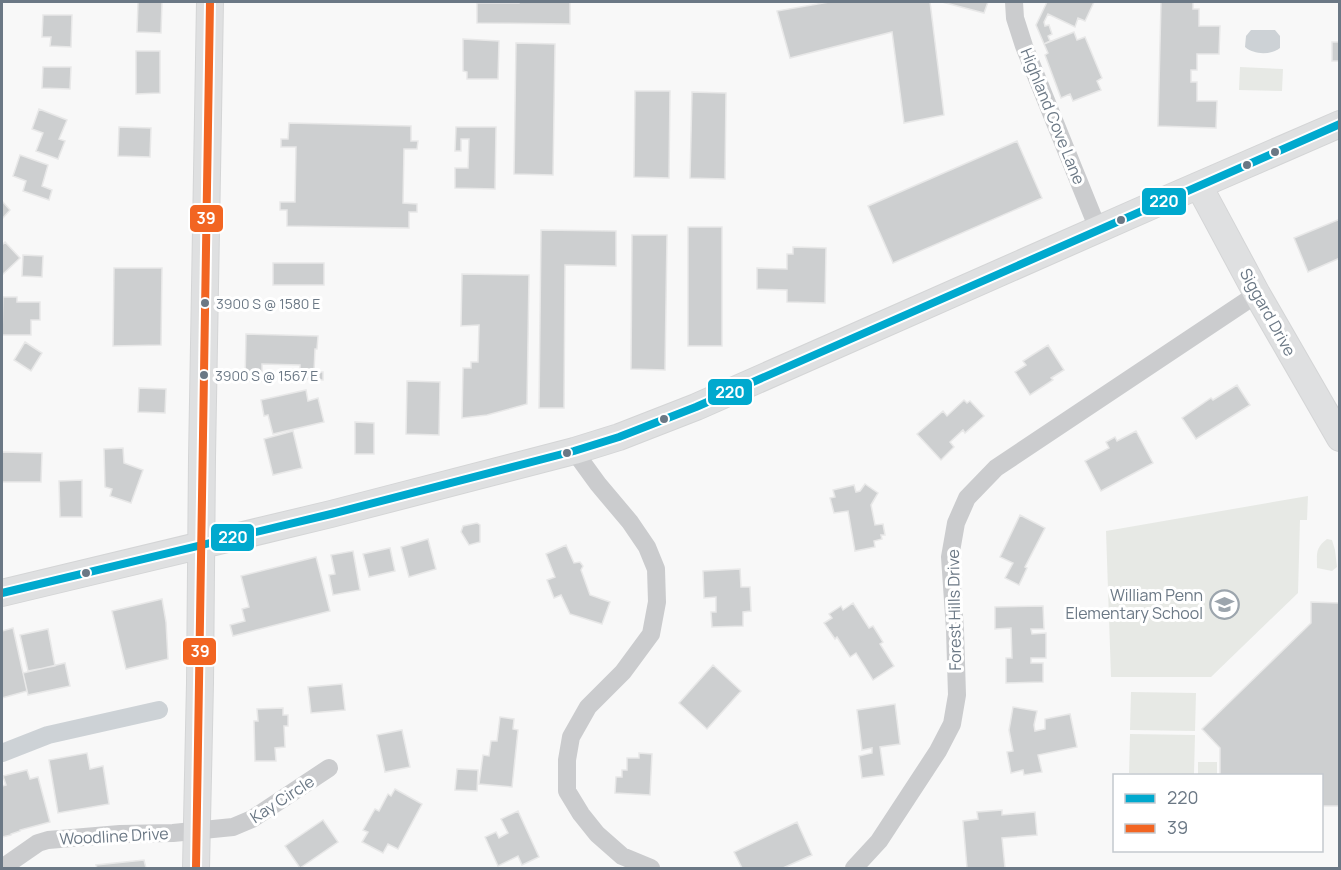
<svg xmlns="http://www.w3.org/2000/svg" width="1341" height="870" font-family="Manrope,sans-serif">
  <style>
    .green { fill: #e7e9e5 }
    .water { fill: #cdd2d6 }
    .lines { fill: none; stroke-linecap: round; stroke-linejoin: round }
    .canal { stroke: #cdd2d6; stroke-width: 18 }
    .building { fill: #cdcfd0; stroke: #e8e8e8; stroke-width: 1.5 }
    .secondary-casing { stroke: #d4d5d6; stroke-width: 28 }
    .street { stroke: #cbccce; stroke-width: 18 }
    .secondary { stroke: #dfe0e1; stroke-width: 26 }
    .bus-1-casing { stroke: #fff; stroke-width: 12 }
    .bus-2-casing { stroke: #fff; stroke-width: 12 }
    .bus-1 { stroke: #00a9ce; stroke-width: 8 }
    .bus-2 { stroke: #f26522; stroke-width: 8 }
    .bus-dot { fill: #6b7885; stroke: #fff; stroke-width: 2 }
    .labels { text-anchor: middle; stroke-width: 6; stroke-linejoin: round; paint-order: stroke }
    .bus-label { font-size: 14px; fill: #6b7885; stroke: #fff; text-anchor: start }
    .street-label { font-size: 16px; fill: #6b7885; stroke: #fff }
    .poi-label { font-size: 16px; fill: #6b7885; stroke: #fff; text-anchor: end }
    .line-badge { stroke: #fff; stroke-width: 2 }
    .badge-label { font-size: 16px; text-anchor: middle; font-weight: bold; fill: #fff }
  </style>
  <rect width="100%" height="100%" fill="#f8f8f8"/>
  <path class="green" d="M1240,67L1283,69L1282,91L1239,90Z
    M1308,496L1307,520H1300L1298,593L1211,677H1111L1106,531Z
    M1327,539L1332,540L1335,550L1337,567L1332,571L1317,568C1317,554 1315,548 1327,539Z
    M1131,692L1196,693L1195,731L1130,730Z
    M1130,734L1195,735L1194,774L1129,773Z
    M1198,762H1217V775H1198Z"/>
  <path class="water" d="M1251,30H1275L1280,36V48C1271,55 1254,55 1245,47L1246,36Z"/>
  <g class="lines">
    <path class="canal" d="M2,753L48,735L159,710"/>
  </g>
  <path class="building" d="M138,2H162L161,33L137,32Z
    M519,2H570V24L477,23V3H519Z
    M829,2H930L944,115L904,123L892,32L790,58L777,11Z
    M942,2H988L984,13Z
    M1047,2H1094L1085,21L1078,18L1075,27L1048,14L1044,22L1045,26L1049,25L1052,34L1048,36L1050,41L1044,44L1036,25Z
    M1161,2H1193V9H1199V26H1220L1219,54H1197V70H1191V82H1197V101H1217L1216,128L1158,126Z
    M43,15H72L71,47L50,46L51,37H42Z
    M1074,32L1077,40L1085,37L1102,78L1097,81L1101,90L1073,101L1070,94L1061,98L1045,55L1048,53L1044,44Z
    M463,39L499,41L498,79H467V72L463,71Z
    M1332,42H1340V61H1332Z
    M516,43L555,44L553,175L514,174Z
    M136,51H160V93L136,94Z
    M43,67H71L70,89L42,88Z
    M635,91H670L669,178L634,177Z
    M692,92L726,93L725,179L690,178Z
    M39,109L67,120L59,139L65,141L58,159L36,151L43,133L32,129Z
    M289,123L411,126V141H418L417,149H404L403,203L417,204V212H409V228L287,226V210H280V202H295L296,147H281V139H288Z
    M119,127L151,128L150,157L118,156Z
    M456,127H496L495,189L455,188V168H468L469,139H461V151H455Z
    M1017,141L1042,198L893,263L868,206Z
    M20,155L48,165L42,186L52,190L49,200L23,191L26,181L13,176Z
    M2,201L10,210L2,219Z
    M1340,219V258L1308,272L1294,238Z
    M688,227H722V346H688Z
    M541,230L616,231V266L565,265L564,408H539Z
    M632,235H667L665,370L631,369Z
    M5,242L20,258L2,275V245Z
    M793,247L826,248L825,303L787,302V290L757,289V268L787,269V254H793Z
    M23,255L43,256L42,277L22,276Z
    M273,263H324V285H273Z
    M114,268H162L161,345L113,346Z
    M462,274L529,275L527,404L487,415L462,418L463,368H471V362H478L479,325L461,326Z
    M3,297H17V302H40V320H31V335H2Z
    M246,334L318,336L317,349H315L314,372H323V380L300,379V365L262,364V381H245Z
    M25,342L42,353L31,371L14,360Z
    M1048,345L1064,370L1051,378L1053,380L1030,395L1015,372L1026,365L1023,361Z
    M407,381L440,382L439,435L406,434Z
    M1237,385L1250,405L1196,439L1182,418L1211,398L1213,400Z
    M139,388L166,389L165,413L138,412Z
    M306,390L308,401L318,398L324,422L273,434L268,415L264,416L261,400Z
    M964,400L967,403L970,401L984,416L965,433L963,430L950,442L954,447L941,460L917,434L943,411L947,416Z
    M355,422L374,423V454H355Z
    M293,431L302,468L273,475L264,439Z
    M1136,431L1153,463L1101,491L1085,461L1109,448L1106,442L1115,437L1117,441Z
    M123,448L124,463L143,470L131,503L110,496L112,489L105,487L104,449Z
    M2,452L42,453L41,482H2Z
    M82,480V517H60L59,481Z
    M865,484L878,493L871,505L875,525L883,524L885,535H881L882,539L874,541L875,547L855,551L848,511L834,513L830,498L835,497L833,490L854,485L856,492L860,491Z
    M1020,515L1045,528L1025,567L1027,568L1019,585L1005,578L1013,563L1000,557Z
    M477,523L480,525V542L469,545L461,532L463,526Z
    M428,539L436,569L409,577L401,547Z
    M566,545L574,563L580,562L583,566L581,570L590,595L610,602L602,624L570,614L561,595L554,598L547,580L555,577L546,554Z
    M390,548L395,571L369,577L363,554Z
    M353,551L360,590L333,595L329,575L335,574L331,555Z
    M316,557L330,611L233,636L230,625L245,621L242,609L249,607L241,576Z
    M740,569L741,587H750L751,611L743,612V626L712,627L711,612H716V597L704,598L703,571Z
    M162,599L166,622L168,659L126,669L112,611Z
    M1311,602L1340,603V806H1322V776H1220V748L1202,729L1311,623Z
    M853,603L869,628L873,626L883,642L880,644L894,666L873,680L856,653L850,657L837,637L835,639L824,623L832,618L829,614L841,606L843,610Z
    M1043,606L1044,629H1031L1032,634L1046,633V658H1031V663H1043V682L1006,683V658H1012L1011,628L995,629V607Z
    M13,628L27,691L2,698V631Z
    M48,629L55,666L28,671L20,635Z
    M65,663L70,686L28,695L23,673Z
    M713,665L741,691L707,729L679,703Z
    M342,684L345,710L311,713L308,687Z
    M895,704L900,744L880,747L884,775L862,778L859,756L872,753V748L862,750L857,710Z
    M1013,707L1037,711L1034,725L1035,731L1045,729V719L1070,714L1077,747L1038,755L1042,772L1024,775L1023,770L1011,773L1007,752L1013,751L1009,730Z
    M283,708V715H288V726H284L285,747L275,748L276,761H255L254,721H258L257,709Z
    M500,717L514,719L513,729L518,730L512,787L479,784L483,755L489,756L491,741H497Z
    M402,730L410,767L385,772L377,735Z
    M87,753L90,769L103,766L109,804L58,813L49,760Z
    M639,753L652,754L650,795L615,793L616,777H622V770H627V758H639Z
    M457,769L478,770L477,791L455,790Z
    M27,770L30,779L38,777L50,822L20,830V831L11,834V835L2,837V786L6,785L3,776Z
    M395,789L422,804L398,849L388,844L383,853L362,842L368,832L363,830L375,809L379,811L388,794L391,796Z
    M1002,810V815L1035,812L1037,835L1002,838L1005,868H967L963,821L978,819L977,812Z
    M518,811L539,857L522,865L518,856L498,866L485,837L496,832L499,838L508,833L501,819Z
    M323,820L338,842L300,868L285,846Z
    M797,822L812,855L783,868H742L734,852Z
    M144,860L146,868H97L96,865Z"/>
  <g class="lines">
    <defs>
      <path id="secondary" d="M1199,186L1257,294L1340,438
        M2,593L331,514L574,451L619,437L696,407L1151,206L1340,124
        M196,868L200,683L202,458L210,2"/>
    </defs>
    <use href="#secondary" class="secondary-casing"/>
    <path class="street" d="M1014,2L1015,18L1024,46L1098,229
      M574,451L598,484L630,522L647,547L656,569L657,602L651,634L623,672L588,707L571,737L567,760V791L581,814L597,834L622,856L651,868
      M2,868L38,843L48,840L120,834L173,833L233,827L252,819L329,768
      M854,868L879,841L938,751L952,724L957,695L955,630L950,557L956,523L967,498L996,468L1257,294"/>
    <use href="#secondary" class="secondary"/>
    <defs>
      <path id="bus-1" d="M2,593L331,514L574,451L619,437L696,407L1340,124"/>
      <path id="bus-2" d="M196,868L210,2"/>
    </defs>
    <use href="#bus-1" class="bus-1-casing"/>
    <use href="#bus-2" class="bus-2-casing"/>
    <use href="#bus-1" class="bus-1"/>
    <use href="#bus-2" class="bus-2"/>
  </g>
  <defs>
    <symbol id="school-ring" viewBox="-11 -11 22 22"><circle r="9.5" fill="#fff" stroke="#9ca5ad" stroke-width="1.5"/><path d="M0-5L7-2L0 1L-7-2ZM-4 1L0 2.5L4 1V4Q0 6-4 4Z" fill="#9ca5ad"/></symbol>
  </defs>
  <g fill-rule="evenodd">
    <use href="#school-ring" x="1208" y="588" width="33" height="33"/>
  </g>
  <g class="bus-dot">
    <circle cx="1275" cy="152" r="5"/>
    <circle cx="1247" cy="165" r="5"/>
    <circle cx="1121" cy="220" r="5"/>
    <circle cx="205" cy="303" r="5"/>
    <circle cx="204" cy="375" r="5"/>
    <circle cx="664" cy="419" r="5"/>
    <circle cx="567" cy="453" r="5"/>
    <circle cx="86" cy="573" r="5"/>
  </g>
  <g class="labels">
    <g class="bus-label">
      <text x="216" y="309">3900 S @ 1580 E</text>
      <text x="215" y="381">3900 S @ 1567 E</text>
    </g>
    <g class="street-label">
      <text transform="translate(1053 116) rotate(68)" y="6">Highland Cove Lane</text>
      <text transform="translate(1268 312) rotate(61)" y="6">Siggard Drive</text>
      <text transform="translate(954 610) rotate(-91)" y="6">Forest Hills Drive</text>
      <text transform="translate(282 799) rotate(-33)" y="6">Kay Circle</text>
      <text transform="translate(114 836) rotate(-3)" y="6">Woodline Drive</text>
    </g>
    <g class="poi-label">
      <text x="1203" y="601">William Penn<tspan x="1203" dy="18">Elementary School</tspan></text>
    </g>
  </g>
  <g class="line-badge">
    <rect x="1141" y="187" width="46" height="29" rx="6" fill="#00a9ce"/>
    <rect x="189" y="204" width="35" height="29" rx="6" fill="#f26522"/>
    <rect x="707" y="378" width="46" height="28" rx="6" fill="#00a9ce"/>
    <rect x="210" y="523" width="45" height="29" rx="6" fill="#00a9ce"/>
    <rect x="182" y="637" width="35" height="29" rx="6" fill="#f26522"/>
  </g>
  <g class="badge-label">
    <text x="1164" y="207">220</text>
    <text x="206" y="224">39</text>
    <text x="730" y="398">220</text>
    <text x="233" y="543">220</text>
    <text x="200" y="657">39</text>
  </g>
  <rect width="1341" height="870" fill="none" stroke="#6b7885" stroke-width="6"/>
  <rect x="1113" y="774" width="210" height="78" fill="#ffffff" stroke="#c4c9ce" stroke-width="1.5"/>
  <rect x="1125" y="794" width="30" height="9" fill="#00a9ce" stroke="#c4c9ce" stroke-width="1.5"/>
  <text x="1167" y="804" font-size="18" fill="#6b7885">220</text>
  <rect x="1125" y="824" width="30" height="9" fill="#f26522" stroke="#c4c9ce" stroke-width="1.5"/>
  <text x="1167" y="834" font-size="18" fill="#6b7885">39</text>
</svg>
